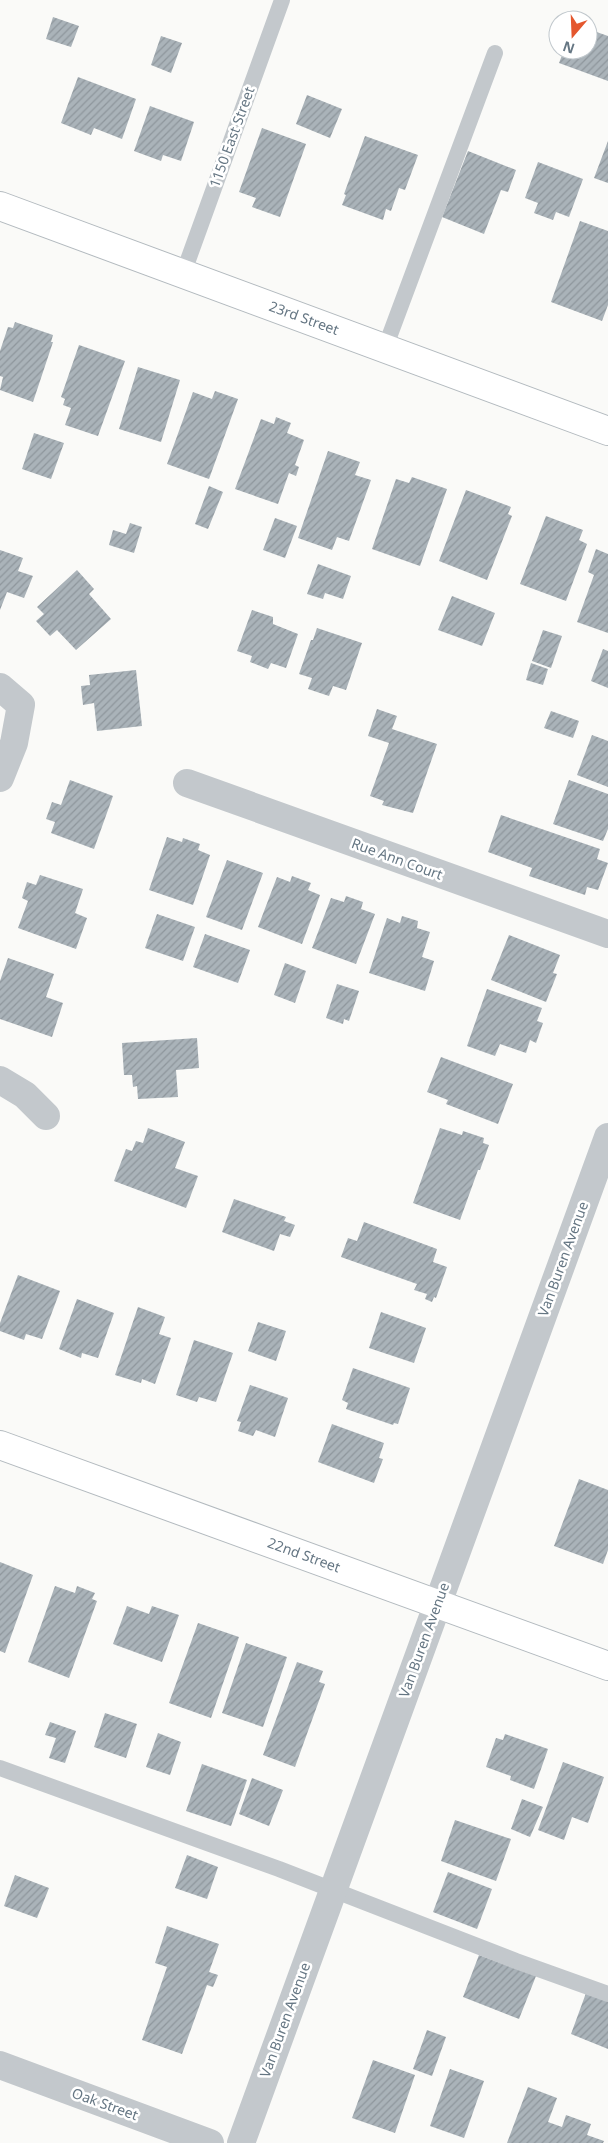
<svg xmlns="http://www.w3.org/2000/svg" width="608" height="2143" font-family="'Noto Sans',sans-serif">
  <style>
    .building { fill: url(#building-hatch) }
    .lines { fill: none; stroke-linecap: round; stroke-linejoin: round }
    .secondary-casing { stroke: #b3babf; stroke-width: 30 }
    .lane { stroke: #c3c8cc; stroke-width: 16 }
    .street { stroke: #c3c8cc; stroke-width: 28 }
    .secondary { stroke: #fff; stroke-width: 28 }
    .labels { text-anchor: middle; stroke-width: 5; stroke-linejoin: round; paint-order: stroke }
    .street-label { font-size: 14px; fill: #657683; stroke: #fff }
  </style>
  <defs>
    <pattern id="building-hatch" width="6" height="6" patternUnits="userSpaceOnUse" patternTransform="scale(1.25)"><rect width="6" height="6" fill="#aab3b9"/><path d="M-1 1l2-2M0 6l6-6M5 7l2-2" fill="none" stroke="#8e969c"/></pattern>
  </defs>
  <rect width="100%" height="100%" fill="#fafaf8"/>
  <path class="building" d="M53,17L79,26L71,47L46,39Z
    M588,29L608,36V81L559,63L564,50H588Z
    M161,36L182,43L171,73L151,65Z
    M78,77L136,99L122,139L94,128L91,135L61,123Z
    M307,95L342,109L330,138L296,124Z
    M150,106L194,122L181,161L163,155L161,161L134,151Z
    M262,128L306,144L280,217L252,207L256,198L239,192Z
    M365,136L418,155L405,190L399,188L391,211L386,209L383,220L342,205L346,195L344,194Z
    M608,141V183L594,178Z
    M468,151L516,170L508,192L501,190L484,234L442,217Z
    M538,162L583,179L569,217L556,212L553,220L534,213L538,203L525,198Z
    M580,221L608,231V305L602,321L551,302Z
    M15,322L53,335L51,342H53L33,402L0,390L3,377L0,376V351L8,327L13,328Z
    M79,345L125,361L98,436L65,425L71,408L63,405L65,399L61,397Z
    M138,367L180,380L161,442L119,429Z
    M215,391L238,399L209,479L167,464L193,392L212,399Z
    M276,417L291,423L287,433L304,440L295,465L299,467L296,476L289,473L278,504L235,489L261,419L274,424Z
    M34,433L64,443L51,479L22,469Z
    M328,451L360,462L355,475L371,480L349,541L337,537L332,550L298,538Z
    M412,477L447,489L420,566L372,549L396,479L409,483Z
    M209,486L223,492L208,529L195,524Z
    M466,490L511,507L508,514L512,516L487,580L439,561Z
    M546,516L583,530L579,540L587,544L566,601L520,584Z
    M275,518L297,526L285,558L263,550Z
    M130,523L142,527L134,553L109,545L113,530L126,534Z
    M596,549L608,554V633L577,622L594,575L588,572Z
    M0,550L23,558L18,571L33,576L24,598L7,592L0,610Z
    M318,564L351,576L343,599L325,593L323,599L307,594Z
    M77,570L94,589L89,594L111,619L76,650L57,630L50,636L36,621L44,614L37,607Z
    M452,596L495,613L482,646L438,630Z
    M252,610L273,617V624L298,634L286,668L271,663L268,669L250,662L252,656L237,651Z
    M317,628L362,643L346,690L333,686L329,696L308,689L312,678L299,674L311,640H313Z
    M543,630L562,636L551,668L532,661Z
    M603,649L608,651V688L591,681Z
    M531,663L548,669L543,685L526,680Z
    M136,670L142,726L97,731L94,703L83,705L81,686L90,685L89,675Z
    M377,709L397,716L392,729L437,744L413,813L382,805L384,801L370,796L389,743L368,736Z
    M551,711L579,721L573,738L544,728Z
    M592,735L608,741V787L577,775Z
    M70,780L113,796L94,849L51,833L55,822L46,819L52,802L61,805Z
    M569,780L608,794V829L603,841L553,824Z
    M501,815L600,849L597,859L608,863L598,890L587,887L585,895L529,876L532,868L488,852Z
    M167,837L182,842L183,838L200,844L198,850L210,855L193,905L149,890Z
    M227,860L263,873L242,930L206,917Z
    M40,875L83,889L75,913L87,918L76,949L18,928L28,901L22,898L27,882L36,885Z
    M292,876L311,883L308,890L320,895L302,944L258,927L277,877L290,882Z
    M346,896L363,902L361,909L375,914L356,964L312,948L331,898L344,902Z
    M157,914L195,927L183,961L145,948Z
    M402,916L418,921L417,928L430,932L422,957L434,961L425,991L369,973L387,918L400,923Z
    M205,934L250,950L238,983L193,967Z
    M509,935L560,955L553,973L557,974L546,1002L491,980Z
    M8,958L54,974L46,997L63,1003L52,1037L0,1019V981Z
    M285,963L306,971L295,1003L274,995Z
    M337,984L359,991L349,1021L344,1019L343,1024L326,1018Z
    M487,989L542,1008L537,1021L543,1023L536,1043L530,1040L526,1053L500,1044L495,1056L467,1046Z
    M197,1038L199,1068L176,1070L178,1097L138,1099L137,1086L133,1087L132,1075H124L122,1043Z
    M441,1057L513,1084L498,1124L446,1104L448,1100L427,1092Z
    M148,1128L185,1142L175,1168L198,1176L186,1208L114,1181L126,1149L132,1151L136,1141L143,1143Z
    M440,1128L462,1135L463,1131L484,1138L483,1143L489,1145L480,1170H478L460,1220L413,1203Z
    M234,1199L286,1217L284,1221L295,1225L290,1237L280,1234L274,1251L222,1232Z
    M364,1222L437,1249L433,1262L447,1267L436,1298L434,1297L432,1302L425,1299L427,1294L414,1290L417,1284L341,1257L348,1238L357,1241Z
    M18,1275L60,1291L42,1339L26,1334L24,1340L0,1331V1323Z
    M77,1299L114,1313L98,1358L82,1353L81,1358L59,1349Z
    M138,1307L165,1317L159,1334L171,1338L155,1384L142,1379L141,1383L115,1375Z
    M381,1312L426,1328L414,1363L369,1348Z
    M258,1322L286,1331L276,1361L248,1351Z
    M194,1340L233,1353L216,1402L199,1397L197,1402L176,1395Z
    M353,1368L410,1388L398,1424L394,1423L393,1425L346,1409L348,1403L342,1400Z
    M250,1385L288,1398L275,1437L256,1430L253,1436L238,1431L241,1422L237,1421Z
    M332,1424L384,1443L379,1458L383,1459L374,1483L318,1462Z
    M579,1479L608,1490V1550L603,1564L554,1546Z
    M0,1562L33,1575L5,1653L0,1651Z
    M55,1586L75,1593L77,1586L95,1593L92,1599L97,1601L69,1678L28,1662Z
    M127,1606L149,1614L152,1606L179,1615L162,1662L113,1644Z
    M198,1623L239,1637L211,1718L169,1703Z
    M246,1643L287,1657L263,1727L222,1713Z
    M297,1662L323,1671L319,1682L325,1684L295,1767L263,1755Z
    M105,1713L137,1724L126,1758L94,1747Z
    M50,1722L76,1731L65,1763L49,1758L56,1738L45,1735Z
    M158,1733L181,1742L170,1775L146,1767Z
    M505,1734L548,1749L534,1789L510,1780L511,1776L486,1767L496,1738L503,1740Z
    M563,1762L604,1777L588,1823L572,1817L564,1840L538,1830Z
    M202,1764L247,1780L231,1826L186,1811Z
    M252,1778L283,1790L269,1826L239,1814Z
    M522,1799L543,1807L530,1837L511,1829Z
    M455,1820L511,1839L496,1881L441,1861Z
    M187,1855L218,1867L207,1899L175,1888Z
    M448,1872L492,1889L477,1929L433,1912Z
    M15,1875L49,1888L37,1918L4,1906Z
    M167,1926L219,1944L209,1972L218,1975L213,1987L207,1985L182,2054L142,2040L167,1967L155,1963Z
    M479,1955L536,1976L519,2019L463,1997Z
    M586,1993L608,2001V2049L571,2034Z
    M427,2030L446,2037L432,2076L413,2069Z
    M373,2060L415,2075L395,2133L352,2118Z
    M450,2069L484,2081L464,2138L430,2126Z
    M528,2087L557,2098L548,2122L562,2127L566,2115L591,2124L587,2135L604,2141L603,2143H507Z"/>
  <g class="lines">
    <defs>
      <path id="secondary" d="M0,206L608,431
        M0,1445L608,1666"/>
    </defs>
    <use href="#secondary" class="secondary-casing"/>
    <path class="lane" d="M183,274L282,0
      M385,348L495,53
      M0,1768L279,1869L516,1961L608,1994"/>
    <path class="street" d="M0,687L21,705L14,743L0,778
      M187,783L608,934
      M0,1080L25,1095L46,1116
      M0,2065L210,2143
      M241,2143L608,1137"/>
    <use href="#secondary" class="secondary"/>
  </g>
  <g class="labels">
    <g class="street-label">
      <text transform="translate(232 137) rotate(-70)" y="5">1150 East Street</text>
      <text transform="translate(304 318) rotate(20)" y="5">23rd Street</text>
      <text transform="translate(397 859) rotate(20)" y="5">Rue Ann Court</text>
      <text transform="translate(563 1259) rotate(-70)" y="5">Van Buren Avenue</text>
      <text transform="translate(304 1555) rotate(20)" y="5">22nd Street</text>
      <text transform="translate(424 1640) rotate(-70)" y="5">Van Buren Avenue</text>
      <text transform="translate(285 2020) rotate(-70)" y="5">Van Buren Avenue</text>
      <text transform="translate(105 2104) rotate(20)" y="5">Oak Street</text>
    </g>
  </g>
  <g transform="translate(573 35) rotate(199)"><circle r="24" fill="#ffffff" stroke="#c1c8cd"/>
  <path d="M0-4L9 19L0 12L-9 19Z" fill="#e4572e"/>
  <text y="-8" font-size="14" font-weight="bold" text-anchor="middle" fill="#657683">N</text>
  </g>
</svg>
